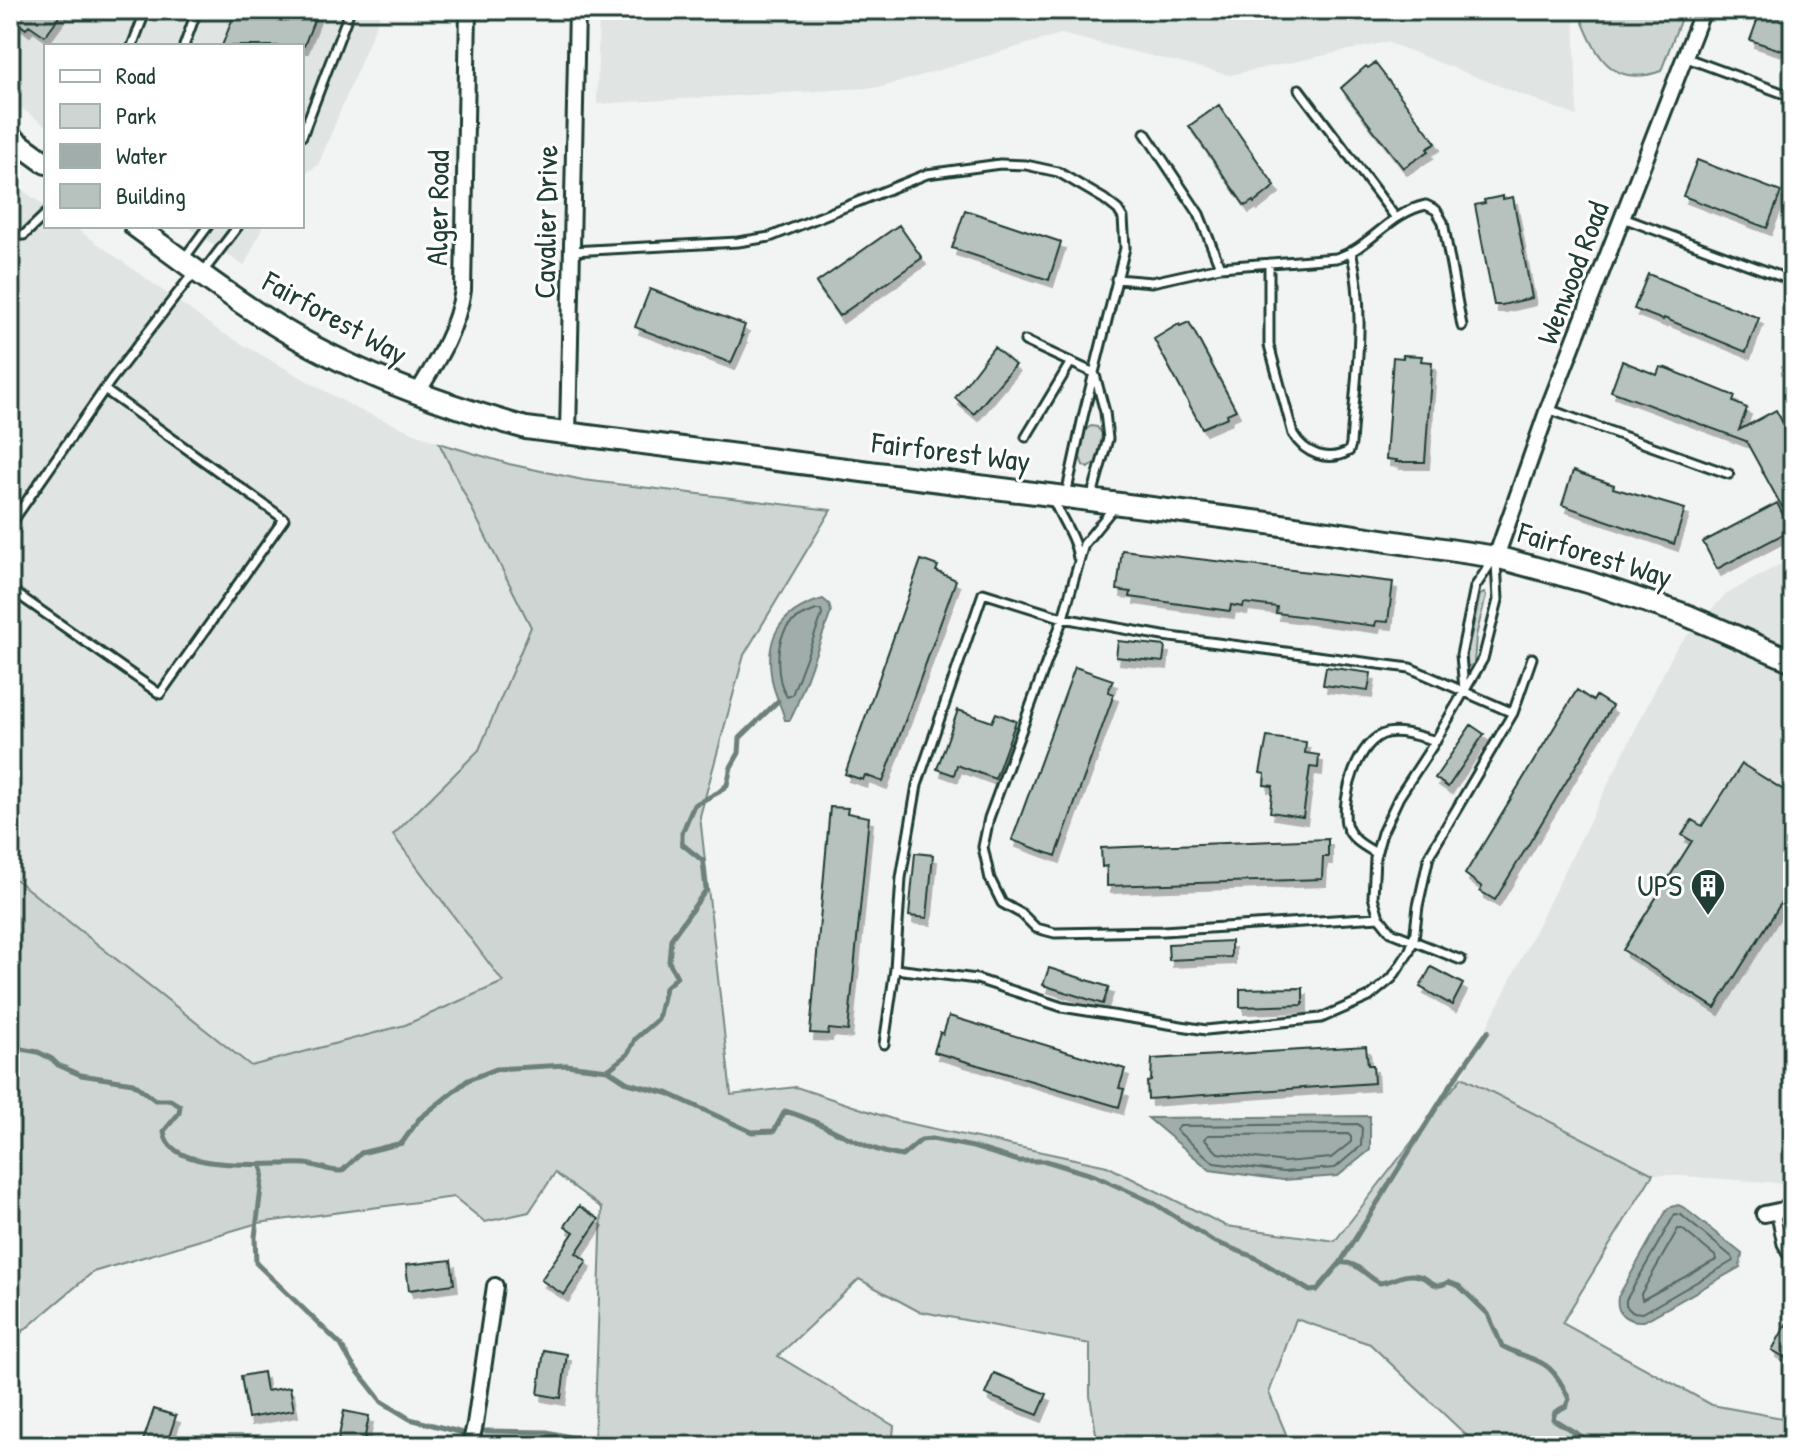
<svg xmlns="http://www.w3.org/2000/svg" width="1803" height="1456" font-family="'Patrick Hand',sans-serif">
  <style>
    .built { fill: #e0e4e3 }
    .green { fill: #ced5d3; stroke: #768984; stroke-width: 2 }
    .water { fill: #a1adaa; stroke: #6d807b; stroke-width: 2 }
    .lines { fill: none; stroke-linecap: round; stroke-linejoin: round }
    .shore { stroke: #536a63; stroke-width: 2 }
    .stream { stroke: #6d807b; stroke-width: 5 }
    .building { fill: #b7c1bd; stroke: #1f3d34; stroke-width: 2; filter: url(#shadow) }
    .service-casing { stroke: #1f3d34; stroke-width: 13 }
    .minor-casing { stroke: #1f3d34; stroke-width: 20 }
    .secondary-casing { stroke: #1f3d34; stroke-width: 26 }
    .service { stroke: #fff; stroke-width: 7 }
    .minor { stroke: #fff; stroke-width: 14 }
    .secondary { stroke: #fff; stroke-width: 20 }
    .labels { text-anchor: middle; stroke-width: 6; stroke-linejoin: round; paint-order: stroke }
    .street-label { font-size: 30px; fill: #1f3d34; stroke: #fff }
    .poi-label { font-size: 30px; fill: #1f3d34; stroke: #fff; text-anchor: end }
  </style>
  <defs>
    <filter id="shadow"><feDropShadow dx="4" dy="7" stdDeviation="0" flood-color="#0004"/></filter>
  </defs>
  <rect width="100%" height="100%" fill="#f2f3f3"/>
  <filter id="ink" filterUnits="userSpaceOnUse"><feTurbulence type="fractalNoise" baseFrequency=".0125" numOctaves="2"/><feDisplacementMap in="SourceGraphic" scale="16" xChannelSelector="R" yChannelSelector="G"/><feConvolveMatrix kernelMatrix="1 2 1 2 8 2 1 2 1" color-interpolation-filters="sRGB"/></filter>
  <g filter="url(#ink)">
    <path class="built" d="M10,10H382L318,165L305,173L302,172V46H46V126L10,100Z
      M599,10H1574L1577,116L1387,42L1230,75L1061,34L882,87L597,104Z
      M10,181L46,207V226H73L219,331L357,409L439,443L531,627L479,750L393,835L503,982L405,1025L251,1066L10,875Z
      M187,226H263L244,266Z
      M1793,557V1186L1768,1182L1653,1174L1462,1077L1676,648L1725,595Z"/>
    <path class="green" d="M1578,10H1684L1661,71C1609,90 1594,51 1578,10Z
      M1091,426L1097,427L1102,433L1098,462L1088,468L1083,465L1080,457L1085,430Z
      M439,443L509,464L583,480L831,510L744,655L700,816L731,1095L796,1087L898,1121L1107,1166L1226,1226L1335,1241L1462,1077L1653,1174L1562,1323L1712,1405L1793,1420V1446H1493L1467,1436L1370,1344L1296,1319L1269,1393L1291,1446H1233L1218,1434L1203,1439L1198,1446H1098L1090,1396V1344L918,1311L859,1279L778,1356L894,1426L892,1446H594L602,1208L555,1173L529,1212L485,1222L454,1197L258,1223L93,1272L10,1342V875L251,1066L405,1025L503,982L393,835L479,750L531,627Z
      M1484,593L1486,596L1476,636L1474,664L1468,667L1465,663L1480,595Z"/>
    <path class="water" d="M823,599L829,604L831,612L794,712L790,720H785C782,708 776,697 773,685C763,639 778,612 823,599Z
      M1370,1116V1150L1338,1176L1283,1180L1210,1170L1148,1118Z
      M1678,1205L1683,1207L1742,1254L1740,1267L1644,1321C1628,1322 1615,1315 1618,1297L1668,1208Z"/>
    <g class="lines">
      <path class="shore" d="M816,610H821L822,615L792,695L787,697C776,680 774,642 789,625C795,618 807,614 816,610Z
        M1358,1124L1362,1128L1361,1146L1335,1168L1283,1172L1214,1163L1176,1130L1180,1126Z
        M1348,1134L1351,1137V1142L1331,1158L1284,1162L1218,1153L1204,1139L1208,1135Z
        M1675,1214L1681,1215L1732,1257L1733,1261L1643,1313L1632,1312L1626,1306V1300Z
        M1678,1229H1682L1715,1256L1716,1260L1642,1300L1641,1294Z"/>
      <path class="stream" d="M10,1047L38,1052L52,1059L58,1065L81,1075L133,1083L155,1100H170L180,1106L179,1113L164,1131C168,1176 275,1162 306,1164C318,1165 329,1172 342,1171L361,1153L402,1143L419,1119L468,1080L496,1069L566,1065L608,1070L628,1083L667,1093L752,1132L774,1131L785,1111C826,1122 859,1149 902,1156L921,1140L932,1139L973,1147L1019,1161H1046L1095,1176L1152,1202L1213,1241L1254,1257L1310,1291L1317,1290L1340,1263C1358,1261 1365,1276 1380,1283C1393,1282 1403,1272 1419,1276C1432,1279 1434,1291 1448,1282L1459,1286L1488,1314L1502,1346C1538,1365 1549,1354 1569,1399L1566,1406L1555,1412L1553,1419L1579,1435L1606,1446
        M608,1070L628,1054L635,1039L658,1019L665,988L677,977L669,962L671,939L706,890L703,861L682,844V833L694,805L719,792L727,785L731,767L739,753L740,738L778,701
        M260,1164L263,1172L255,1237L256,1263L341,1345L352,1364L382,1402L410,1419L463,1433
        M1340,1263L1450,1086L1488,1031
        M484,1431L547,1432L592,1442L595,1446"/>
    </g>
    <path class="building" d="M21,10H64L45,36L29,25L26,29L14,20Z
      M236,10H318L304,46H222Z
      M1761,10L1793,16V54L1750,40Z
      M1375,63L1436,143L1427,149L1429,151L1403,168L1341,88L1366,66L1368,68Z
      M1219,105L1275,186L1254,203L1253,201L1245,206L1189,126Z
      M1697,160L1781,192L1767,228L1683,196Z
      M1503,196V199L1513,197L1532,298L1502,305H1494L1475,205L1485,203L1484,200Z
      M965,210L1061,242L1049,280L952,248Z
      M899,225L922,258L839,316L816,283Z
      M1648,274L1759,318L1746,352L1664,318L1663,320L1634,309Z
      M650,289L745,325L741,336H743L731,363L635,327Z
      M1189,322L1236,410L1227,414L1228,417L1202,428L1154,339L1179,324L1180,326Z
      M994,347L1015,365L974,414L955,398Z
      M1403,355L1422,356L1421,361L1432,362L1425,462H1396L1397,460L1386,459L1393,357L1403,358Z
      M1622,361L1657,375L1660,367L1666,368L1735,396L1733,402L1747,408L1739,430L1776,410L1793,442V501L1782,507L1746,441L1611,391Z
      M1573,471L1614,485L1613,488L1685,509L1674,544L1562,505Z
      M1777,503L1791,530L1717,569L1703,542Z
      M1122,550L1393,582L1388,622L1376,621L1375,626L1276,613L1277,607L1244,603L1243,607L1231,605L1230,611L1130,597L1131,592L1117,590Z
      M921,560L938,566L936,571L956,580L883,782L865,775L863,780L845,774Z
      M1118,641L1165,646L1163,662L1116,657Z
      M1075,667L1113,680L1108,692L1114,694L1056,856L1012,840Z
      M1326,667L1371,673L1368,691L1323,685Z
      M1577,690L1593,701L1596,696L1612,706L1495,900L1480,891L1482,887L1465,874Z
      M958,710L992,722L996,713L1016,721L995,779L957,765L954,775L937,769Z
      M1471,725L1484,734L1448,787L1435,778Z
      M1267,737L1306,742L1305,753L1319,755L1318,768L1310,767L1303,817L1270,812L1273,786L1264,785L1265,774L1260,773Z
      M1742,764L1793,796V884L1715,1008L1623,950L1692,841L1682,835L1692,820L1702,826Z
      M830,807L848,808L847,813L869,817L848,1031L829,1029L828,1034L810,1033Z
      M1328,839V857H1323L1322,879L1107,886V866L1102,867L1101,848Z
      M915,853L933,855L927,918L909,916Z
      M1231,941V957L1169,960L1168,944Z
      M1431,967L1463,984L1452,1005L1420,987Z
      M1049,968L1109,987L1103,1004L1043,985Z
      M1303,988V1005L1240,1007V989Z
      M949,1016L1125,1069L1119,1088L1124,1089L1119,1107L934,1052L940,1032L943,1034Z
      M1366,1046L1368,1065H1373L1374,1083L1148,1099L1147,1082L1151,1081L1152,1059Z
      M579,1206L599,1219L576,1253L587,1261L564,1295L541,1280L574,1232L565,1226Z
      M451,1260L454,1284L409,1290L406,1265Z
      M1793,1312V1362L1772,1350Z
      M544,1350L567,1354L561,1398L538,1394Z
      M263,1372L266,1391L290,1387L294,1410L248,1418L241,1376Z
      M994,1373L1047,1394L1038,1415L985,1394Z
      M154,1409L176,1416L166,1446L143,1441Z
      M344,1411L369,1416L363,1446H337Z"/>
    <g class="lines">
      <defs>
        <path id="service" d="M132,46L146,10
          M184,46L197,10
          M1684,57L1793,97
          M1299,89L1396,218
          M1145,133L1199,214L1220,267
          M302,136L350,10
          M1623,218L1793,281
          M10,235H24L46,214
          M572,251L738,242L770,237L927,174L1000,164L1026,165L1058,172L1104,199L1118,210L1123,218L1125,248L1083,417L1066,495
          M183,260L208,226
          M1269,263V345L1293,434C1305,454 1328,463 1349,451L1351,444C1355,381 1367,313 1351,251
          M203,272L238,226
          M1116,279L1152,282L1220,267L1336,258C1369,249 1390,212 1426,205L1436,210L1443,222L1462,326
          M1025,341L1094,373
          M1548,409L1729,474
          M1026,437L1071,362
          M1052,497C1060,518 1075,536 1078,558
          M1091,499L1108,439L1105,412L1095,375
          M1114,507L1084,544L1063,618L989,818L983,847L990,879L1002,903L1022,914L1036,928L1055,933L1163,931L1379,917
          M10,525L111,380L195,271
          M10,589L160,694L284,519L105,390
          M1464,689L1461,655L1475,587L1493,560
          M1513,713L1410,668L1163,636L1063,618L983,593L917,785L901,878L895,969L977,979L1062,1007L1206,1030L1321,1018L1369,997L1392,978L1409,952L1414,939L1418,906L1429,856L1513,713L1532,658
          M1376,853C1364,846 1350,839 1346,824C1341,798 1358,739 1387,733C1402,730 1421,737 1436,741
          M1461,960L1391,932L1379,917L1373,897L1375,858L1382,833L1399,797L1433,745L1483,659L1498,600L1496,561
          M884,1044L895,969
          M1775,1211L1782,1244L1793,1264"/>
        <path id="minor" d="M416,395C437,361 457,330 463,290L468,10
          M568,434L577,10
          M1496,557L1548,409L1703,10
          M1764,1214L1793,1208
          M470,1446L475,1424L495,1286"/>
        <path id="secondary" d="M10,137L46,163
          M135,226C179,258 223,292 269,321C350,372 435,402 526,428L1261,522L1496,557L1591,583L1686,615L1793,661"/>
      </defs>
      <use href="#service" class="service-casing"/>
      <use href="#minor" class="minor-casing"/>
      <use href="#secondary" class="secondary-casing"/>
      <use href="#service" class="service"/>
      <use href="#minor" class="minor"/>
      <use href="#secondary" class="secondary"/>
    </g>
  </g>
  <defs>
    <symbol id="building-pin" viewBox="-11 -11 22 30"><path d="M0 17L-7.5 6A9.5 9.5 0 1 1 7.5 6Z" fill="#1f3d34" stroke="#fff"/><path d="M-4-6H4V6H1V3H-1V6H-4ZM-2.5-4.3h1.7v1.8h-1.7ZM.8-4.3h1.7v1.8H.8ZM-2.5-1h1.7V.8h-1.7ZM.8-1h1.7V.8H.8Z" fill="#fff"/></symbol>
  </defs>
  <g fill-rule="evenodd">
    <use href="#building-pin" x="1688" y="866" width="40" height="54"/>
  </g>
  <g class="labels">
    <g class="street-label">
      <text transform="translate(438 208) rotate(-89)" y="10">Alger Road</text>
      <text transform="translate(546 222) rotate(-89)" y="10">Cavalier Drive</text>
      <text transform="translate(1573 273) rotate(-69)" y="10">Wenwood Road</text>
      <text transform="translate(335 318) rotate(29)" y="10">Fairforest Way</text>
      <text transform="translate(951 452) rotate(7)" y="10">Fairforest Way</text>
      <text transform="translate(1595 555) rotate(17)" y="10">Fairforest Way</text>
    </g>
    <g class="poi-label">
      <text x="1682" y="896">UPS</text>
    </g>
  </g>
  <rect width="1803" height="1456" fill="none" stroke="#fff" stroke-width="40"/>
  <rect x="20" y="20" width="1763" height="1416" fill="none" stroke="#1f3d34" stroke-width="3" filter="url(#ink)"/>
  <rect x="44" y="44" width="260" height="184" fill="#ffffff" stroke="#a5b1ae" stroke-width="2"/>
  <rect x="60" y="70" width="40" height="12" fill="#ffffff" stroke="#a5b1ae" stroke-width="2"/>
  <text x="116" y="84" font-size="24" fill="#1f3d34">Road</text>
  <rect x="60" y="104" width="40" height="24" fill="#ced5d3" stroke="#a5b1ae" stroke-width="2"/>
  <text x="116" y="124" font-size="24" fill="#1f3d34">Park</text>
  <rect x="60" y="144" width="40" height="24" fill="#a1adaa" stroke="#a5b1ae" stroke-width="2"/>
  <text x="116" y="164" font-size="24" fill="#1f3d34">Water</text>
  <rect x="60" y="184" width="40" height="24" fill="#b7c1bd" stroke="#a5b1ae" stroke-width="2"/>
  <text x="116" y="204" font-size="24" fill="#1f3d34">Building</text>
</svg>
